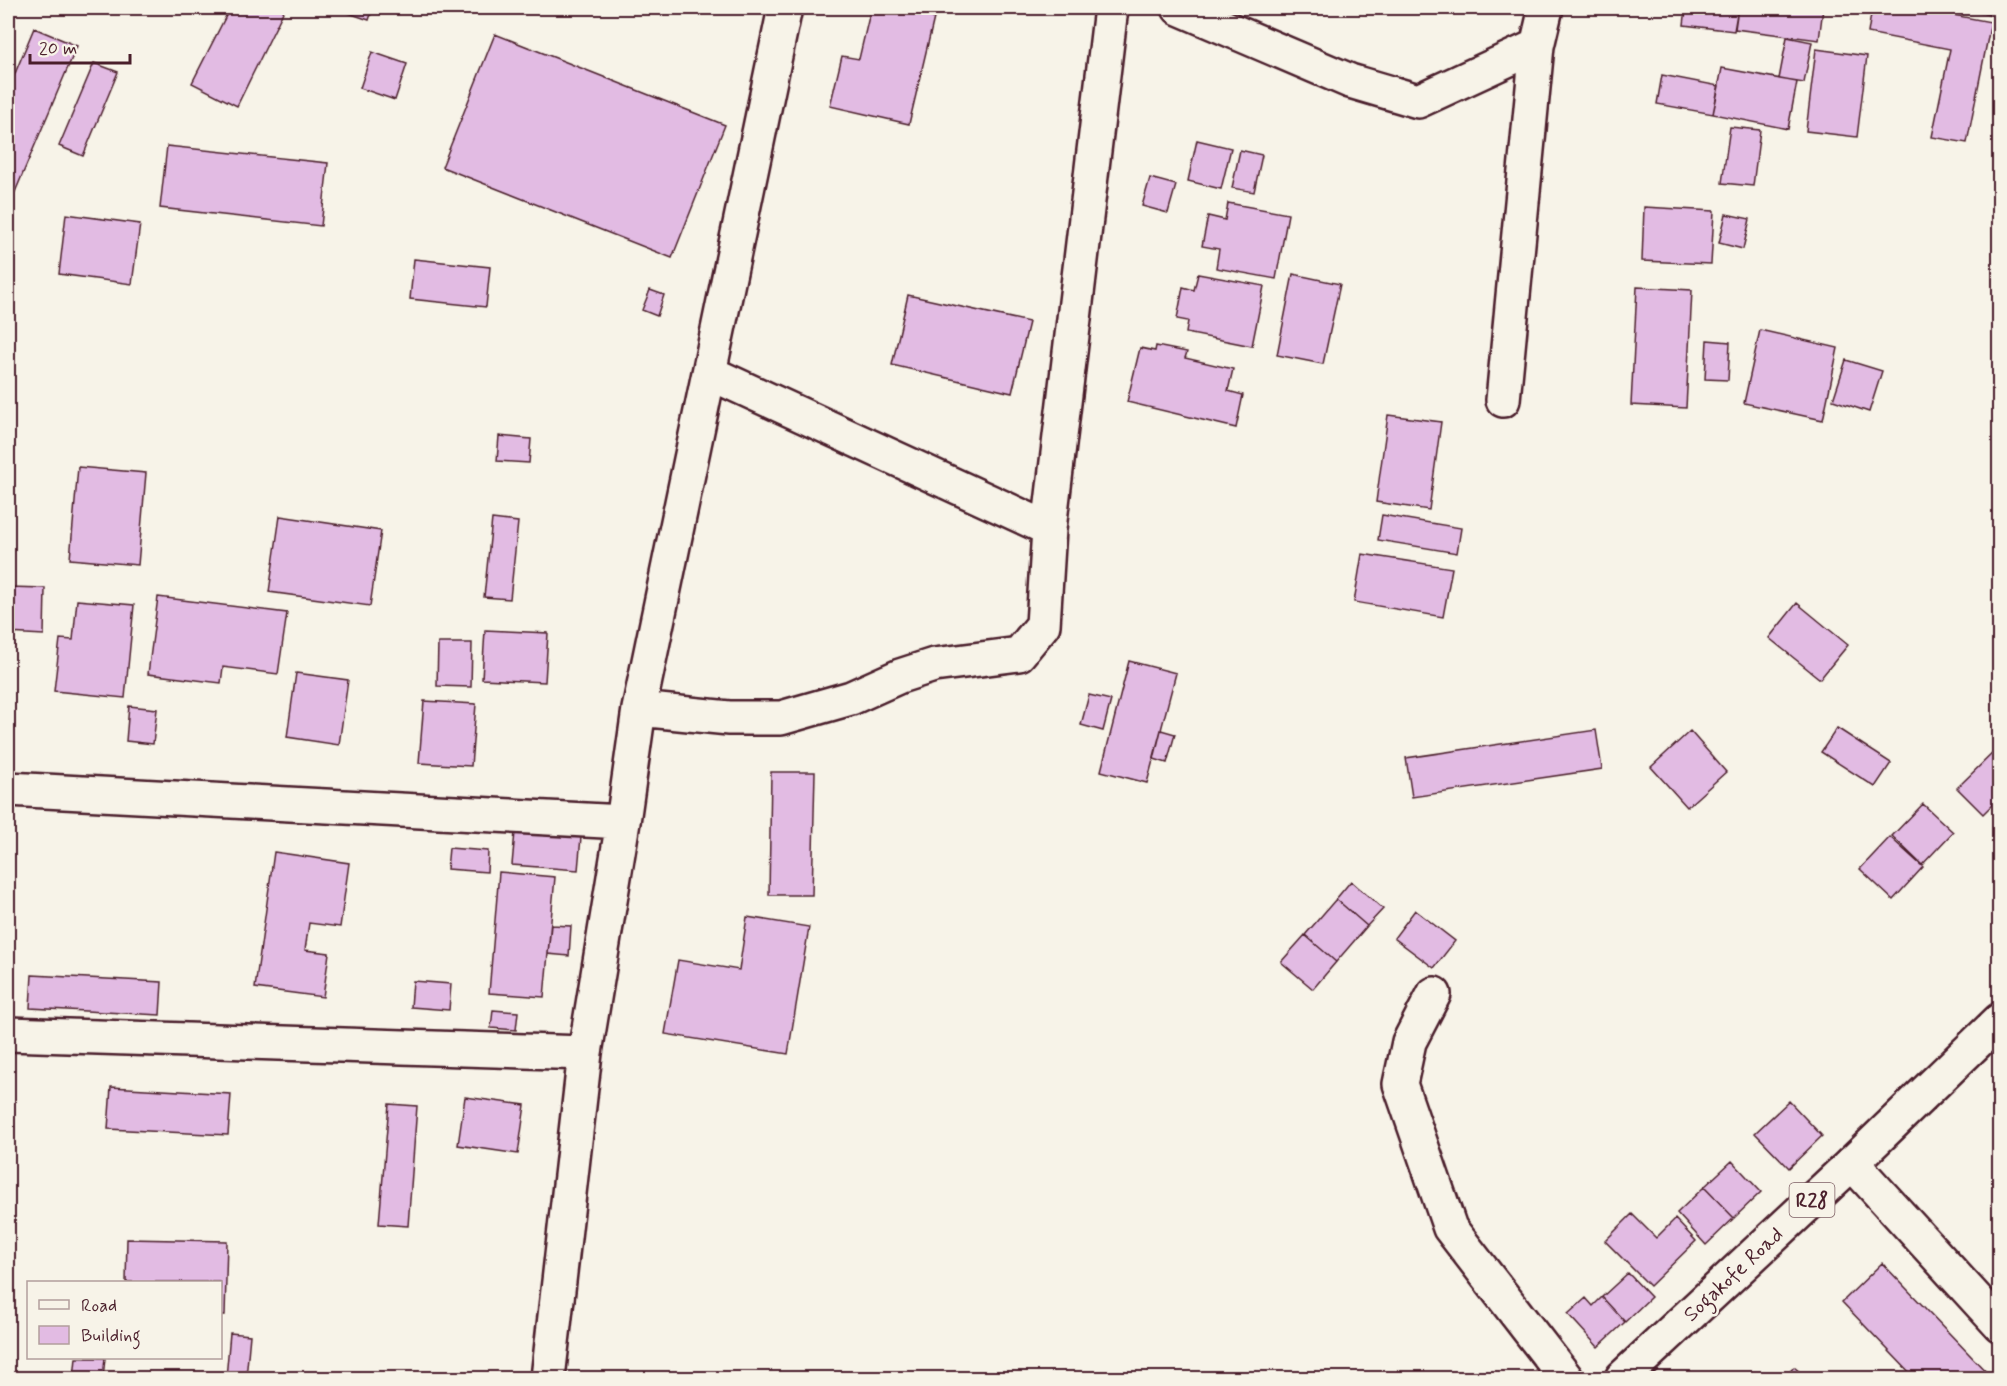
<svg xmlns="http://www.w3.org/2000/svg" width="2007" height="1386" font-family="Mynerve,sans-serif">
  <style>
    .building { fill: #e2bbe3; stroke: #4a1f2b; stroke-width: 1.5 }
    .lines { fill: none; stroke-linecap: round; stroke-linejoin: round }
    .street-casing { stroke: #4a1f2b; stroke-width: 38 }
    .primary-casing { stroke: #4a1f2b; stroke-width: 38 }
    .street { stroke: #f7f3e8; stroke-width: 33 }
    .primary { stroke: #f7f3e8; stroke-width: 33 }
    .labels { text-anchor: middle; stroke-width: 5; stroke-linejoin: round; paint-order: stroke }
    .shield { fill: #f7f3e8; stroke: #7e5f64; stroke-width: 1.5 }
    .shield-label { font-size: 20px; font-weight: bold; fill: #4a1f2b }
    .street-label { font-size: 21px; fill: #4a1f2b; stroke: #f7f3e8 }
  </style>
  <rect width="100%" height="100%" fill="#f7f3e8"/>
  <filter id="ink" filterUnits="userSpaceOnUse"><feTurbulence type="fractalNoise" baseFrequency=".0167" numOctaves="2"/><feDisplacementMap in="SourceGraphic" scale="12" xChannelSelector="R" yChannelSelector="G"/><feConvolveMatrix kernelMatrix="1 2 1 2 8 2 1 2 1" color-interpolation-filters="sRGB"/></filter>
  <g filter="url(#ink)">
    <path class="building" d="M230,8H285L237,106L192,83Z
      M334,8H373L369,20Z
      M871,8H887L934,18L909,124L830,106L842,56L859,59Z
      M1686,8H1738L1734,31L1684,25Z
      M1738,8H1823L1819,40L1735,29Z
      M1872,8H1916L1991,22L1967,143L1932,137L1950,49L1868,33Z
      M1975,8H1995L1994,16L1975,12Z
      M34,28L77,46L15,192L8,189V90Z
      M495,34L725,125L672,258L442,167Z
      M1787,37L1812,42L1804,83L1779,79Z
      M1816,49L1867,56L1857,137L1806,131Z
      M372,52L407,64L395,100L360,88Z
      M94,63L118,72L83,156L59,146Z
      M1722,68L1797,82L1788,129L1713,114Z
      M1662,75L1719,86L1713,114L1657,104Z
      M1730,127L1760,130L1753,186L1722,183Z
      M1197,140L1231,148L1221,189L1188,181Z
      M167,146L328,163L321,226L160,208Z
      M1240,150L1262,155L1254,192L1232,188Z
      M1150,178L1176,185L1168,213L1142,206Z
      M1228,203L1288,214L1276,279L1216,268L1219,249L1202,246L1208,216L1225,220Z
      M1644,207L1714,211L1711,264L1642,261Z
      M66,214L140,224L132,284L59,274Z
      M1726,214L1750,219L1743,249L1719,243Z
      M414,259L490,267L486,307L410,299Z
      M1198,274L1264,286L1252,346L1186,333L1188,321L1177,319L1183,287L1194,290Z
      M1293,274L1340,284L1323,364L1277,355Z
      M1637,287L1692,290L1686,408L1631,405Z
      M650,290L664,295L657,316L642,310Z
      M908,295L1029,322L1012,393L892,365Z
      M1760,330L1838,348L1823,420L1744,403Z
      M1707,340L1730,342L1728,380L1705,379Z
      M1156,346L1187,352L1185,358L1233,369L1228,391L1243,395L1236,428L1127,402L1140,348L1155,351Z
      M1846,360L1882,371L1869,412L1833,400Z
      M1388,415L1441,422L1429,510L1376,502Z
      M499,436L531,439L529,463L497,461Z
      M78,467L146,473L138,565L70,559Z
      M1382,515L1461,528L1457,553L1378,540Z
      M280,516L381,531L370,606L269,592Z
      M492,519L518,522L510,599L484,597Z
      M1362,554L1452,568L1443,617L1354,602Z
      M8,587L45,588L44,635L8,633Z
      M158,597L287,613L278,674L223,667L221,683L148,674Z
      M77,600L134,605L125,698L54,691L60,639L73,640Z
      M1797,603L1848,645L1820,679L1769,638Z
      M485,630L548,633L545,682L482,679Z
      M438,643H472L471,687L437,686Z
      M1129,661L1176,673L1147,783L1101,771Z
      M296,673L348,680L339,745L287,737Z
      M1089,695L1111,700L1103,731L1081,725Z
      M424,701L476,704L471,766L419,763Z
      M129,706L157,709L153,744L126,741Z
      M1837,728L1891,763L1875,787L1821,752Z
      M1161,730L1175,734L1167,763L1154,759Z
      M1596,730L1602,769L1412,797L1406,758Z
      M1690,731L1726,772L1687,807L1651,767Z
      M2000,746V797L1983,814L1957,788Z
      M771,772H815L812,895H769Z
      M1923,804L1953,832L1922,865L1892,836Z
      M515,832L581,837L578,870L512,865Z
      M1890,837L1923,867L1893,900L1860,869Z
      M8,838H11L8,908Z
      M449,848L488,851L487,872L447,869Z
      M274,852L349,863L340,927L309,923L305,950L329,953L323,997L255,988Z
      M499,872L555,877L544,997L489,993Z
      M1351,881L1383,909L1367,926L1336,899Z
      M1336,899L1367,926L1336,962L1305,935Z
      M1415,910L1455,941L1434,968L1394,938Z
      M747,917L809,927L788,1054L665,1034L678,960L739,970Z
      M551,925L571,926L569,956L548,954Z
      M1305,935L1336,962L1313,989L1281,962Z
      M32,975L162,982L160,1015L30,1008Z
      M413,981L451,984L449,1010L411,1007Z
      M493,1010L518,1012L516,1030L491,1028Z
      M111,1087L231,1094L228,1135L108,1129Z
      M465,1097L525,1105L518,1154L458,1145Z
      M1789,1101L1822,1136L1789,1168L1755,1133Z
      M389,1104L417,1106L408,1226L379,1224Z
      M1732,1161L1761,1192L1734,1218L1704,1187Z
      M1704,1187L1734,1218L1706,1245L1677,1213Z
      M1632,1214L1656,1238L1675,1219L1696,1241L1650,1286L1605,1241Z
      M127,1239L227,1241L225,1315H220V1282H126Z
      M1882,1263L1992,1378H1915L1842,1302Z
      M1628,1273L1651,1297L1625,1322L1602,1297Z
      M1602,1297L1625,1322L1598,1347L1568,1314L1586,1298L1593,1306Z
      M230,1333L250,1335L246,1378H226Z
      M76,1358H105L103,1378H74Z
      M1794,1367L1807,1378H1784Z"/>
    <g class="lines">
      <defs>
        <path id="street" d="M1179,8L1350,81L1418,101L1537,46
          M710,373L1049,529
          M1503,400L1537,46L1546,8
          M639,709L729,718H781L851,698L900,676L934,665L1019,654L1043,625L1049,529L1111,8
          M8,789L623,822L639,709L785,8
          M1434,994L1409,1042L1400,1084L1450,1228L1566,1378
          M8,1034L585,1053
          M1852,1163L2000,1325
          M548,1378L585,1053L623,822"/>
        <path id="primary" d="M1622,1378L1852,1163L2000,1020"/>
      </defs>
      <use href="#street" class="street-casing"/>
      <use href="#primary" class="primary-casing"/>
      <use href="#street" class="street"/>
      <use href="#primary" class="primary"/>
    </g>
  </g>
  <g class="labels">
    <rect class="shield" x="1789.5" y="1183" width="45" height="34" rx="4.5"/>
    <g class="shield-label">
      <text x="1812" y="1207">R28</text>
    </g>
    <g class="street-label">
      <text transform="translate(1733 1274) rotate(-43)" y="7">Sogakofe Road</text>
    </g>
  </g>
  <rect width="2007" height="1386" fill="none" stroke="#f7f3e8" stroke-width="30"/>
  <rect x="15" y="15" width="1977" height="1356" fill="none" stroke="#4a1f2b" stroke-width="2" filter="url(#ink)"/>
  <rect x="27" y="1281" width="195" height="78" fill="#f7f3e8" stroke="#b29e9c" stroke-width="1.5"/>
  <rect x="39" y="1300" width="30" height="9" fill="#f7f3e8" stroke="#b29e9c" stroke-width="1.5"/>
  <text x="81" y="1311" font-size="18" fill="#4a1f2b">Road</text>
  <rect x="39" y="1326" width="30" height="18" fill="#e2bbe3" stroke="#b29e9c" stroke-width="1.5"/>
  <text x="81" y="1341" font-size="18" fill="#4a1f2b">Building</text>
  <path d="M30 54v9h100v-9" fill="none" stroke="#4a1f2b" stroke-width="3"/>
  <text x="39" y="54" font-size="18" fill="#4a1f2b" stroke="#f7f3e8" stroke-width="4.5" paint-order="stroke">20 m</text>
</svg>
